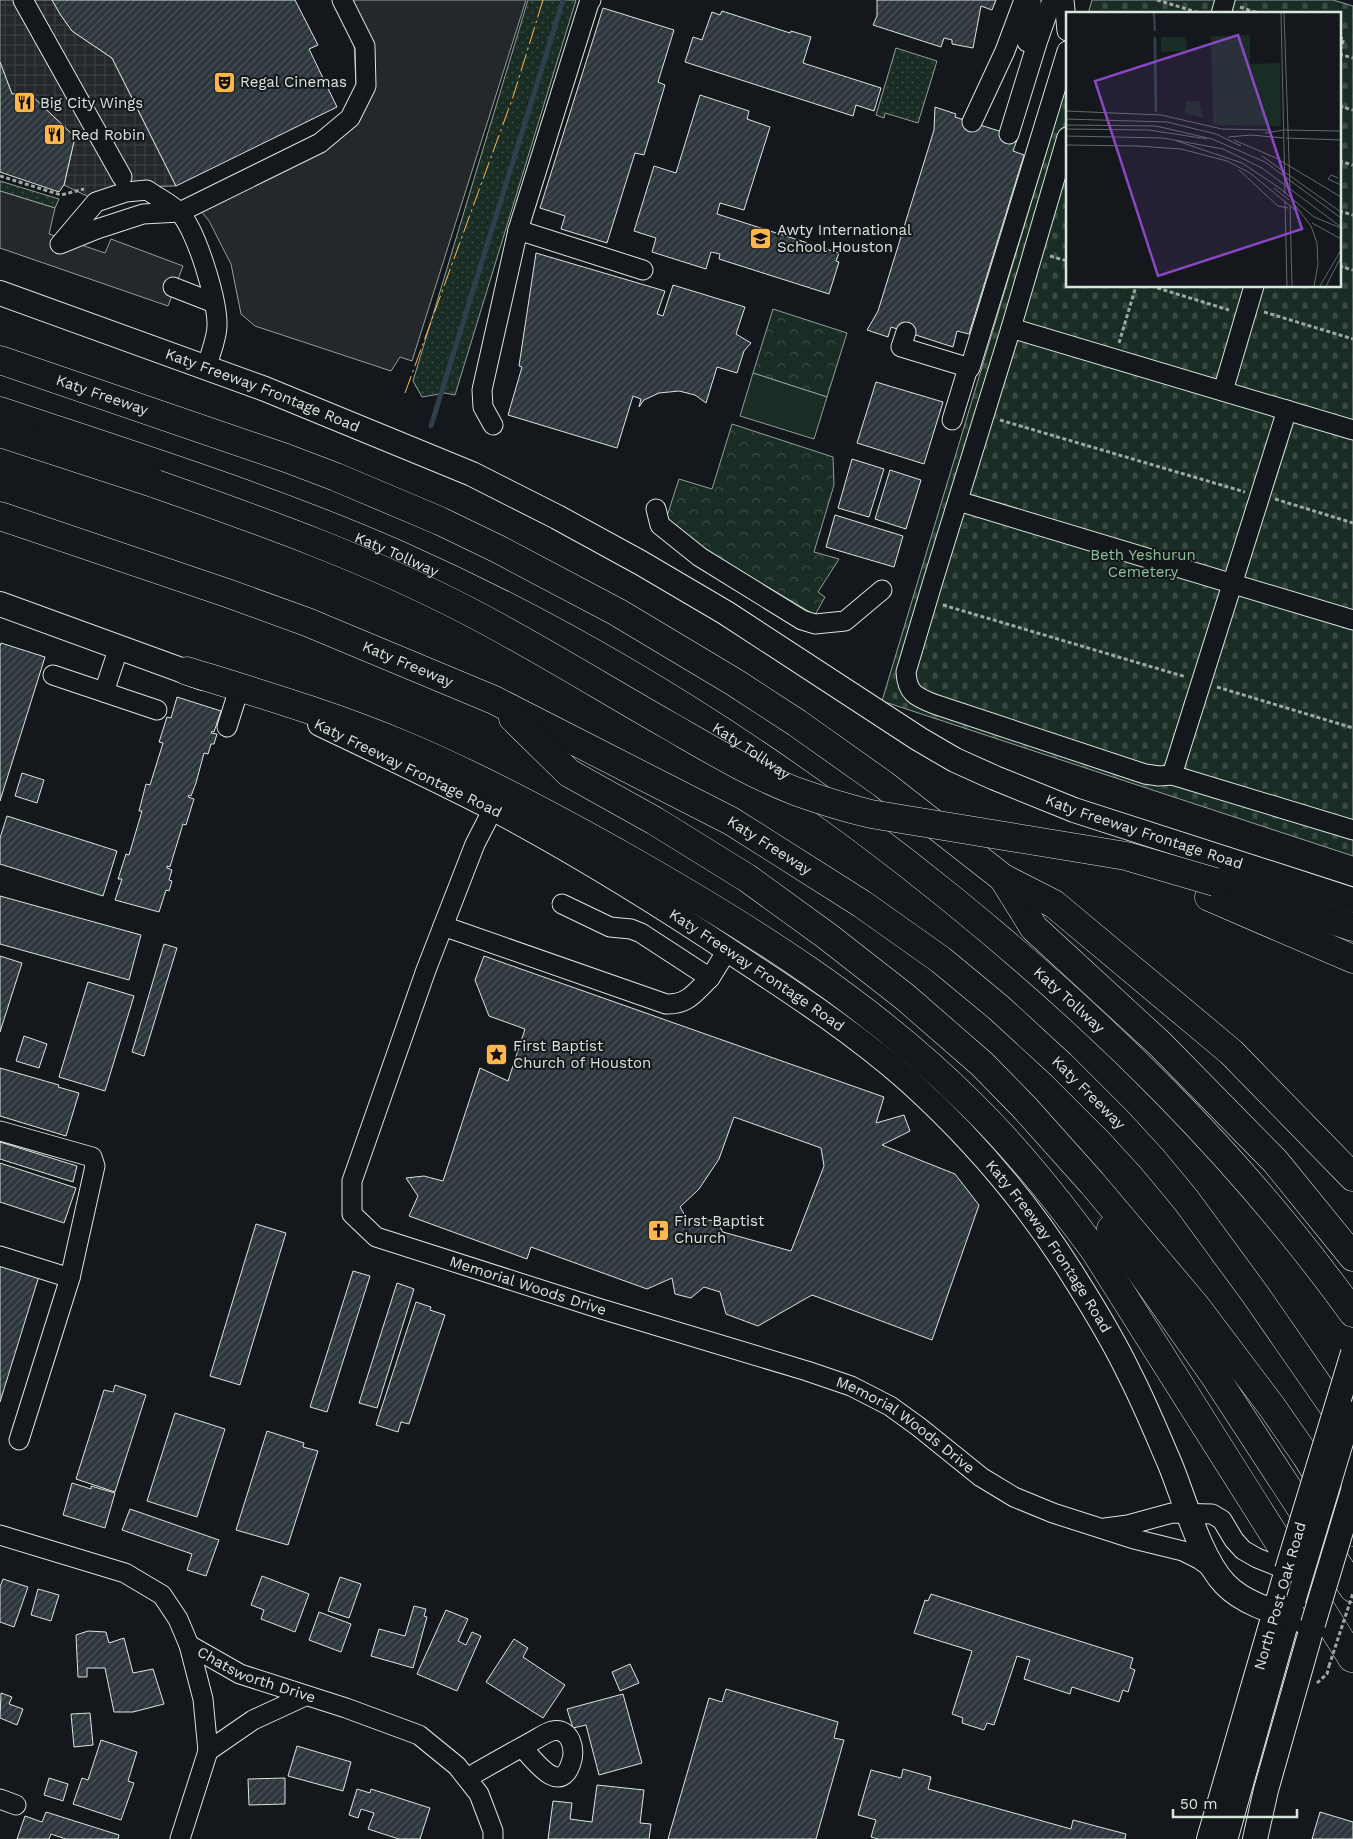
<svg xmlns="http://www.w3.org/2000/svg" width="1353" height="1839" font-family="'Work Sans',sans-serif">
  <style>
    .grass { fill: url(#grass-dots); stroke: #939e99 }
    .cemetery { fill: url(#cemetery-stones); stroke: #939e99 }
    .park { fill: url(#park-crowns); stroke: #939e99 }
    .pitch { fill: #1a2d24; stroke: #939e99 }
    .parking { fill: #24282b; stroke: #939e99 }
    .plaza { fill: url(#plaza-grid); stroke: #939e99 }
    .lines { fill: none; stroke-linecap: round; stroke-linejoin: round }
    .stream { stroke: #2f3f4d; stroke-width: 5 }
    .building { fill: url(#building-hatch); stroke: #d8e6dc; fill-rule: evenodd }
    .minor-casing { stroke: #d8e6dc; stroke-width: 21 }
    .major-casing { stroke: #d8e6dc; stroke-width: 26 }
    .highway-casing { stroke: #d8e6dc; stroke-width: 29 }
    .path { stroke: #9da8a2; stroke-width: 3; stroke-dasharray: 4 2.5; stroke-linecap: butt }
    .minor { stroke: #14181c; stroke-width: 19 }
    .major { stroke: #14181c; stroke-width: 24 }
    .highway { stroke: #14181c; stroke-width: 28 }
    .minor-bridge-casing { stroke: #d8e6dc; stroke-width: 21; stroke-linecap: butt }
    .major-bridge-casing { stroke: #d8e6dc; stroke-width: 26; stroke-linecap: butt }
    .highway-bridge-casing { stroke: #d8e6dc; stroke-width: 29; stroke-linecap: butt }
    .path-bridge { stroke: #9da8a2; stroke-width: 3; stroke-dasharray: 4 2.5; stroke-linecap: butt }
    .minor-bridge { stroke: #14181c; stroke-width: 19 }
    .major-bridge { stroke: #14181c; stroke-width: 24 }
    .highway-bridge { stroke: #14181c; stroke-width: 28 }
    .power { stroke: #ffb74d; stroke-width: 1; stroke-dasharray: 18 4 2.5 4; stroke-linecap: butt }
    .labels { text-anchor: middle; stroke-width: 4; stroke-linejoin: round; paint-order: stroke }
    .poi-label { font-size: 15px; fill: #d8e6dc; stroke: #14181c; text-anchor: start }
    .street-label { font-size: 15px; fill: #d8e6dc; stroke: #14181c }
    .park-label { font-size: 15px; fill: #8ac095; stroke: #14181c }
    .inset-river { fill: none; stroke: #2f3f4d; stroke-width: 2.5 }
    .inset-road { fill: none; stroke: #626a69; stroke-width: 1 }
    .view { fill: #8948c3; fill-opacity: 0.15; stroke: #8948c3; stroke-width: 2.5 }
    .inset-edge { fill: none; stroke: #d8e6dc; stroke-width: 2.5 }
  </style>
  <defs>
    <pattern id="grass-dots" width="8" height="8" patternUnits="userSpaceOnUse" patternTransform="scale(1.25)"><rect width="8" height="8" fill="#1a2d24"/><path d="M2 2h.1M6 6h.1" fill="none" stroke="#3b4b43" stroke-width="1.8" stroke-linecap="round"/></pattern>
    <pattern id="cemetery-stones" width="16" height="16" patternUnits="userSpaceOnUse" patternTransform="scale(1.25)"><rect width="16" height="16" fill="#1a2d24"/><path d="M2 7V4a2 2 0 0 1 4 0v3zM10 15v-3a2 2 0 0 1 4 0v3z" fill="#3b4b43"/></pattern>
    <pattern id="park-crowns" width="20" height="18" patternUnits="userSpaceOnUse" patternTransform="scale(1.25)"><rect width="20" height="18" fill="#1a2d24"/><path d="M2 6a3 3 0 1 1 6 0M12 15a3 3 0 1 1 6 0" fill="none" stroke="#3b4b43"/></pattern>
    <pattern id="plaza-grid" width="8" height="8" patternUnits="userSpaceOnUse" patternTransform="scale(1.25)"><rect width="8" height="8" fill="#24282b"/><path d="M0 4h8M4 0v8" fill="none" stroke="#393d3f"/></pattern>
    <pattern id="building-hatch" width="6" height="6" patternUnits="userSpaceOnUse" patternTransform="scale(1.25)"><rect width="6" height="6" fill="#2c363c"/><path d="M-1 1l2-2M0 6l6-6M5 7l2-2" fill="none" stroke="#4a5358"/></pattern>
  </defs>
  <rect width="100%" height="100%" fill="#14181c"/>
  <path class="grass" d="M528,0H576L455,395L445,393L422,397L413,381Z
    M896,48L937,61L918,123L885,113L884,118L876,115Z
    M0,181L59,199L55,208L0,191Z"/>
  <path class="cemetery" d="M1092,0H1333L1353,6V856L882,701L1067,83V286H1339V14H1088Z"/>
  <path class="park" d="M773,309L847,333L827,397L753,373Z
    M732,424L833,457L834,485L814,552L839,559L818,592L825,597L815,615L687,539L666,519L679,479L712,489Z"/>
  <path class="pitch" d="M753,373L827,397L814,439L740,416Z"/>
  <path class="parking" d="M335,0H526L412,361L400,357L391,371L255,326L241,314L231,264L209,221L192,200L308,143L345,113L356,86L354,43Z
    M0,191L55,208L49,234L105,253L111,239L183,266L168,306L0,248Z"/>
  <path class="plaza" d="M0,0H52L60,14L72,31L112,58L176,186L135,187L91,198L64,185L75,137L30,94H12L0,62Z"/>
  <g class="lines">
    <path class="stream" d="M431,426L563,0"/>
  </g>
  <path class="building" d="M52,0H295L318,45L309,49L337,107L176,186L112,58L72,31L60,14Z
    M877,0H996L992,10L981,6L973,48L952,44V40L944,38L941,47L873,25L877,16Z
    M603,8L674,30L658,82L665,85L644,155L635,153L607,243L561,229L565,216L540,208Z
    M722,11L790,33L791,31L811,37L803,63L881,88L874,111L856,105L853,116L685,62L693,37L702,40L712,12L720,15Z
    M0,62L12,94H30L75,137L64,185L59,192L0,172Z
    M700,95L749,111L747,119L770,127L744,210L720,203L717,214L839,253L836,261L839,262L829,294L719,259L720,254L711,252L706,269L652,252L656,238L634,231L654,166L676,173Z
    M935,107L956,114L955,117L1018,137L1013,151L1024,155L969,334L957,331L953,347L891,327L888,337L867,330L878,311L934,130Z
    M536,253L665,291L657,314L663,316L673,285L745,307L736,334L751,343L744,351L737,373L717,367L706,403L695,395L679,391L659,393L644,400L639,407L641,399L633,396L617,448L508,415L522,367L519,366Z
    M876,382L943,402L924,464L857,443Z
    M852,459L884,469L869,517L838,508Z
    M890,470L921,480L906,529L875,519Z
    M835,515L903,536L894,567L826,547Z
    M1,643L45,657L0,801V646Z
    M177,697L221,711L214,732L212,731L211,733L217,734L214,744H211L208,754L204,753L196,783L191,796L189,795L188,797L194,799L186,825L183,824L170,867L167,866V868L172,870L169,880L172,881L169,891L166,890L159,912L115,900L122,879H118L126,854L129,855L142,811H139L146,784L150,785L163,743L159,742L167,717L171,718Z
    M22,773L44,780L37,803L15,796Z
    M7,816L117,851L103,896L0,864V838Z
    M0,896L141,935L129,980L0,944Z
    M164,944L177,948L144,1056L132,1052Z
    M0,956L22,963L0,1032Z
    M484,956L884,1097L876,1123L904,1115L910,1131L882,1145L955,1174L979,1205L932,1340L812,1295L758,1326L726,1314L720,1292L704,1287L691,1298L675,1294L672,1278L647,1289L531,1247L527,1259L409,1216L418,1196L406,1178L424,1176L443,1181L480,1068L508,1081L525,1029L489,1016L475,980ZM734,1117L821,1148L824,1166L791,1251L723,1232L716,1221L686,1217L680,1207L699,1189L719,1159Z
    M88,982L134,996L105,1091L59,1077Z
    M24,1036L47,1044L39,1068L16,1061Z
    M0,1068L59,1085L58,1087L79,1093L66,1136L0,1116Z
    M0,1142L77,1166L73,1182L0,1159Z
    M0,1163L76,1188L64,1223L0,1202Z
    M256,1224L286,1233L240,1385L210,1376Z
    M0,1264L39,1276L0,1402Z
    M353,1271L370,1276L327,1412L310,1407Z
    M397,1283L414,1289L377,1408L359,1403Z
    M416,1302L431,1307L430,1310L445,1315L409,1424L401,1422L398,1432L376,1425Z
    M115,1385L146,1395L115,1492L76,1479L104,1390L113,1392Z
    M175,1413L225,1429L197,1517L147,1501Z
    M267,1431L304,1443L303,1447L318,1451L288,1545L236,1530Z
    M72,1483L91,1489V1486L115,1493L105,1528L63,1515Z
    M130,1509L219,1540L206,1576L187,1570L192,1554L122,1530Z
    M262,1576L309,1594L295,1632L261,1619L264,1610L251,1605Z
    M340,1577L361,1584L349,1618L328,1611Z
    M3,1579L28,1587L14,1627L0,1622V1587Z
    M38,1589L59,1595L51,1621L31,1615Z
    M931,1594L1133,1658L1130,1668L1135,1670L1128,1692L1123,1690L1119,1702L1072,1687L1070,1694L1024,1679L1030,1660L1017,1656L994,1725L987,1723L984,1730L962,1723L963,1718L952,1714L972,1651L914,1633L925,1600L928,1601Z
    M414,1606L426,1609L424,1616L427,1617L413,1668L371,1656L379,1629L405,1636Z
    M446,1610L468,1619L458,1641L466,1645L472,1632L481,1636L457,1691L417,1674Z
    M319,1612L351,1624L341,1652L309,1640Z
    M88,1631L106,1632L109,1643L124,1638L133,1673L153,1669L164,1704L133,1712H114L105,1668H87V1677H78L76,1635Z
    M514,1639L528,1648L523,1657L565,1685L543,1718L486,1682Z
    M630,1664L639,1683L620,1691L612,1672Z
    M726,1689L838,1722L834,1738L844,1740L816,1839H668L709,1698L722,1702Z
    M1,1693L12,1697L9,1704L23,1709L17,1725L0,1718Z
    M623,1694L642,1763L599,1775L586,1725L573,1728L567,1709Z
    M90,1713L93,1745L74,1747L71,1714Z
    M101,1740L137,1752L128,1781L134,1783L121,1820L73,1804L82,1778L88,1780Z
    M297,1746L351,1762L343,1791L288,1776Z
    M903,1769L931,1777L928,1789L1071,1829L1073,1820L1126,1834L1125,1839H878L871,1837L876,1820L858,1815L871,1770L901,1778Z
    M49,1778L68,1784L63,1801L44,1795Z
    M285,1778V1804L249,1805L248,1779Z
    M597,1785L644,1790L640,1823L651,1824L649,1839H548L553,1801L572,1803L570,1819L592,1822Z
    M357,1789L370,1793L371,1789L430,1808L420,1839H399L368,1829L374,1813L361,1809L358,1818L349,1815Z
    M46,1812L119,1835L118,1839H66L51,1834L49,1839H17L25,1816L42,1822Z
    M1320,1812L1353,1822V1839H1312Z"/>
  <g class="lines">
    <defs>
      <g id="minor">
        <path d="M23,0L122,177"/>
        <path d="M1064,0L1067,31"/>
        <path d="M1221,14L1225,0"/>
        <path d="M1027,42L1032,16L1031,0"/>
        <path d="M972,122L1005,51L1024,0"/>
        <path d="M1009,134L1038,40L1052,0"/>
        <path d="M518,230L643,270"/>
        <path d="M62,242L96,202L126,192L147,190C157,197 169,203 178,211C196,227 218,302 217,326C217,338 210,354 207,366"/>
        <path d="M60,244L97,229L143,214L180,212L320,143L350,118L366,86L365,46L342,0"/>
        <path d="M173,287L214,303"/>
        <path d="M1011,328L1067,137"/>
        <path d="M906,332L901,347L970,368L1067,51"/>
        <path d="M1223,391L1254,286"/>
        <path d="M952,420L968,368"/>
        <path d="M493,425L483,407L482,390L518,230L589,3L591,0"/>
        <path d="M1353,430L1011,328L933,581L906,672C907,693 916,697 934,704L1145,774L1159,776L1172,775L1353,830"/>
        <path d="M958,501L1353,620"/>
        <path d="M656,509L660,525L700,557L802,620L815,624L845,621L882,590"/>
        <path d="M53,675L157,710"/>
        <path d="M104,692L119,647"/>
        <path d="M227,727L238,692"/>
        <path d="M1172,775L1287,410"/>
        <path id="s1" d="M493,809L475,844L426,970L352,1181V1214L376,1237L598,1308L807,1371L851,1386L890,1406L919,1427L981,1477L1014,1497L1053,1513L1134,1539L1183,1551L1199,1559L1213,1569"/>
        <path d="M562,904L610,927L631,929L641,933L710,978L728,949"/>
        <path d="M443,926L666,1004C688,1005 695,992 710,978"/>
        <path d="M0,1131L92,1157L95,1166L70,1278L0,1256"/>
        <path d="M19,1440L70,1278"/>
        <path d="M1105,1528L1128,1525L1172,1513L1212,1514L1222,1520L1234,1540L1243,1550L1257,1558L1287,1570"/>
        <path id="s2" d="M0,1535L125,1573L162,1595L178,1619L189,1645L240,1674L346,1708L419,1735L457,1766L479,1794L493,1831V1839"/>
        <path d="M208,1751L253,1720L305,1696"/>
        <path d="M467,1778C488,1766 509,1754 531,1742C537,1739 545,1733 552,1731C571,1727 576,1750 571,1763C560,1797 534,1760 522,1747"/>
        <path d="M0,1799L16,1805"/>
        <path d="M180,1839L208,1751L203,1699L189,1645"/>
        <path d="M1228,1839L1294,1604"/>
      </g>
      <g id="major">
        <path id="s3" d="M0,293L265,389L472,474L557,517L641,563L726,613L919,739L955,760L995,778L1074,810L1353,900"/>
        <path d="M0,604L203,678"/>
        <path id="s4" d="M320,724C379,752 438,780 496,810C580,855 661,905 740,958C798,996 857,1035 909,1081C971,1137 1026,1201 1071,1272C1092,1305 1113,1339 1130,1375C1145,1404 1157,1434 1170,1464C1184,1498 1200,1558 1225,1584C1247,1607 1284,1614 1313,1624L1266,1790L1255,1839"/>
        <path d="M1209,1839L1287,1570"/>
      </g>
      <g id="highway">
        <path id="s5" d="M0,360L286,458L336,477L440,521L498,549L617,612L734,682L797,723L883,784L1003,878L1034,928L1160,1044L1275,1161L1353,1257"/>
        <path id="s6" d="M0,411C134,456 269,498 399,555C597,643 780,760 948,896C1101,1020 1237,1153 1353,1313"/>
        <path d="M0,433L156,484"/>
        <path id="s7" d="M0,516L227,593L307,622L494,700L731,821L862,904L941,960L999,1008L1061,1065L1119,1123L1152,1159L1186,1200L1255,1294L1348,1428"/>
        <path d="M187,671C261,694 335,716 406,746C484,779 558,819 632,861C753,930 872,1005 971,1104C1017,1149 1057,1199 1095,1251L1352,1658"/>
        <path d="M513,718L569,773L655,821L747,878L827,936L905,997L982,1064L1025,1108L1092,1183L1195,1305L1272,1407L1306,1456L1353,1532"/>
        <path d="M1003,878L1054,904L1231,1052L1353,1177"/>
        <path d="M1224,885L1353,927"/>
        <path d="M1209,897L1353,959"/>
        <path d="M1111,1229L1216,1378L1353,1588"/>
      </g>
    </defs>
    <use href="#minor" class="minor-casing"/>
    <use href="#major" class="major-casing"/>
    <use href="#highway" class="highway-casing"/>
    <path class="path" d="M1157,0L1203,14
      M1240,7L1261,14
      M1339,38L1344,39L1339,53
      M1339,54L1353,58
      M1339,106L1353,110
      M1339,161L1353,165
      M0,176L61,195L84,189
      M1339,211L1353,215
      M1050,256L1067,261
      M1339,266L1353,270
      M1151,286L1229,310
      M1264,312L1353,339
      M1119,343L1136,286
      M1000,420L1245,492
      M1275,499L1353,523
      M943,605L1186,677
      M1217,687L1353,728
      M1317,1683L1327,1674L1329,1666"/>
    <use href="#minor" class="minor"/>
    <use href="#major" class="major"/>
    <use href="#highway" class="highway"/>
    <defs>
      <path id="minor-bridge" d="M1296,1600L1353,1411"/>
      <path id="major-bridge" d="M1287,1570L1353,1353
        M1313,1624L1353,1491"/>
      <path id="highway-bridge" d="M156,484C264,522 371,560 472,613C539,648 603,688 668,725C710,749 751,774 795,791C820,800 846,808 871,814L1126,856L1215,882"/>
    </defs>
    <use href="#minor-bridge" class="minor-bridge-casing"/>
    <use href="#major-bridge" class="major-bridge-casing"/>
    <use href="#highway-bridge" class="highway-bridge-casing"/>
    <path class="path-bridge" d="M1329,1666L1353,1593"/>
    <use href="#minor-bridge" class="minor-bridge"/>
    <use href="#major-bridge" class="major-bridge"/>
    <use href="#highway-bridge" class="highway-bridge"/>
    <path class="power" d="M405,393L513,97L543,0"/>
  </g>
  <defs>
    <symbol id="theatre-square" viewBox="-11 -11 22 22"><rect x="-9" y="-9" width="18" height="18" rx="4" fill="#ffb74d" stroke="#14181c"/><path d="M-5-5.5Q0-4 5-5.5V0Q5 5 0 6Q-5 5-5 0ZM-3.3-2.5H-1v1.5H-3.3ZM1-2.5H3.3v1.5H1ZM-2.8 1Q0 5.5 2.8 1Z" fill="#111"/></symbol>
    <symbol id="restaurant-square" viewBox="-11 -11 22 22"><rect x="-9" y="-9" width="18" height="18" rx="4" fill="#ffb74d" stroke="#14181c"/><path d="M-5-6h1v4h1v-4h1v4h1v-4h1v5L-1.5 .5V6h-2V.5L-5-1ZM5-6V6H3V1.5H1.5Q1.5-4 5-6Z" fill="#111"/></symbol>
    <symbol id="school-square" viewBox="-11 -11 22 22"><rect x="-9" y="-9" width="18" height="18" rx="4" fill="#ffb74d" stroke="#14181c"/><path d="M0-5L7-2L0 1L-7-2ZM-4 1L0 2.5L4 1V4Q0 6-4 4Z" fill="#111"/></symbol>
    <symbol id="sight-square" viewBox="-11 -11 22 22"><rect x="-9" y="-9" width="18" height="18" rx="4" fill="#ffb74d" stroke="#14181c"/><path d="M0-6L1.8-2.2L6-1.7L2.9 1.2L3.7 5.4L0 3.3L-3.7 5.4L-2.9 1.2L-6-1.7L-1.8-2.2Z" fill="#111"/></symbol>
    <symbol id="church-square" viewBox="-11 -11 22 22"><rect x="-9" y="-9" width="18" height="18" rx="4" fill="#ffb74d" stroke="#14181c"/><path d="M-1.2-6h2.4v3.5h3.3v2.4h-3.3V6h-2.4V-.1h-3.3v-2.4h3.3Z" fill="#111"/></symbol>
  </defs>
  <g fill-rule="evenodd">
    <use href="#theatre-square" x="212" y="70" width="25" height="25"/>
    <use href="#restaurant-square" x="12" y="90" width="25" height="25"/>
    <use href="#restaurant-square" x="42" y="122" width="25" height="25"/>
    <use href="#school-square" x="748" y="226" width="25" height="25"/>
    <use href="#sight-square" x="484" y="1042" width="25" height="25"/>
    <use href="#church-square" x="646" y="1218" width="25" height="25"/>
  </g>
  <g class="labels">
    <g class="poi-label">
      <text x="240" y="87">Regal Cinemas</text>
      <text x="40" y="108">Big City Wings</text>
      <text x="71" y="140">Red Robin</text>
      <text x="777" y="235">Awty International<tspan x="777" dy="17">School Houston</tspan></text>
      <text x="513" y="1051">First Baptist<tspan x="513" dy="17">Church of Houston</tspan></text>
      <text x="674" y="1226">First Baptist<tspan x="674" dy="17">Church</tspan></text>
    </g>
    <g class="street-label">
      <text dy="5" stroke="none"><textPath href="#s3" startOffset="280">Katy Freeway Frontage Road</textPath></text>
      <text dy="5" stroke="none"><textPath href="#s5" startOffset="108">Katy Freeway</textPath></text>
      <text dy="5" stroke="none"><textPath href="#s6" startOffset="422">Katy Tollway</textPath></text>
      <text dy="5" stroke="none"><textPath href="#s7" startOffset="434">Katy Freeway</textPath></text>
      <text dy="5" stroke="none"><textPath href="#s6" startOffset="828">Katy Tollway</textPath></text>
      <text transform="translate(408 768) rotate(26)" y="5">Katy Freeway Frontage Road</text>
      <text dy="5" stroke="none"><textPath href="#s3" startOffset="1270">Katy Freeway Frontage Road</textPath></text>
      <text dy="5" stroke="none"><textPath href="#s7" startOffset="839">Katy Freeway</textPath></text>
      <text dy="5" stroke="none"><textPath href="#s4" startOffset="502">Katy Freeway Frontage Road</textPath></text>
      <text dy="5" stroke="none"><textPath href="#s6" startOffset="1232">Katy Tollway</textPath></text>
      <text dy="5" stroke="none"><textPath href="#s7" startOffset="1244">Katy Freeway</textPath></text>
      <text dy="5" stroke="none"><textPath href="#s4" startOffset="908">Katy Freeway Frontage Road</textPath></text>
      <text dy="5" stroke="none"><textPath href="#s1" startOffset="624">Memorial Woods Drive</textPath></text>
      <text dy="5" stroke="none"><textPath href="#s1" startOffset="1029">Memorial Woods Drive</textPath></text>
      <text transform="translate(1280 1596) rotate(-74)" y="5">North Post Oak Road</text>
      <text dy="5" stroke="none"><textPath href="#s2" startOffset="305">Chatsworth Drive</textPath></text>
    </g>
    <g class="park-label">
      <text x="1143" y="560">Beth Yeshurun<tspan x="1143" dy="17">Cemetery</tspan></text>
    </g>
  </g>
  <g transform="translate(1066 12)">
    <rect width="275" height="275" fill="#14181c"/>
    <path d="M87,24H90L91,96L88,97Z" fill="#1a2d24"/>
    <path d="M184,23V52L214,51L215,114L147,113L145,24Z" fill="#1a2d24"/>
    <path d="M121,89H133L137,106L118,101Z" fill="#1a2d24"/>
    <path d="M95,25H120L121,39L95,40Z" fill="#1a2d24"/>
    <path class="inset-river" d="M88,1L89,19M89,26L90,100"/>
    <path class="inset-road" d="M215,1L219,182M218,1L224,177M0,99L95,103L156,117L205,118M0,107L101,110L150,122L175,134M0,113L90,114L146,127L199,150L275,206M0,117L83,118L141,127M217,118L275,119M199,121L218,118M0,124L97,126L157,137L196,156L275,215M162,125L185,123L218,126M220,126L275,128M168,128L210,146L275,185M111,129L176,151L212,175L248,205L275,216M0,133L73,134M72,134L115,137L161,149L184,161L229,198M196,144L275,200M173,158L212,194L222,196M272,166L265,163L262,167L275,173M208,176L223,188M219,189L221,274M229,193L245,214L251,231L252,252L248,274M224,194L226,274M246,211L275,227M254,274L275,238M260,274L275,245"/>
    <path class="view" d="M172,23L236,217L92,264L29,69Z"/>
    <rect width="275" height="275" class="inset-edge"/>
  </g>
  <path d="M1173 1809v8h124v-8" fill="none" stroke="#d8e6dc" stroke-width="2.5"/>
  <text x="1180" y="1809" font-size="15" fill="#d8e6dc" stroke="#14181c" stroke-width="4" paint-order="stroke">50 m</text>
</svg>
